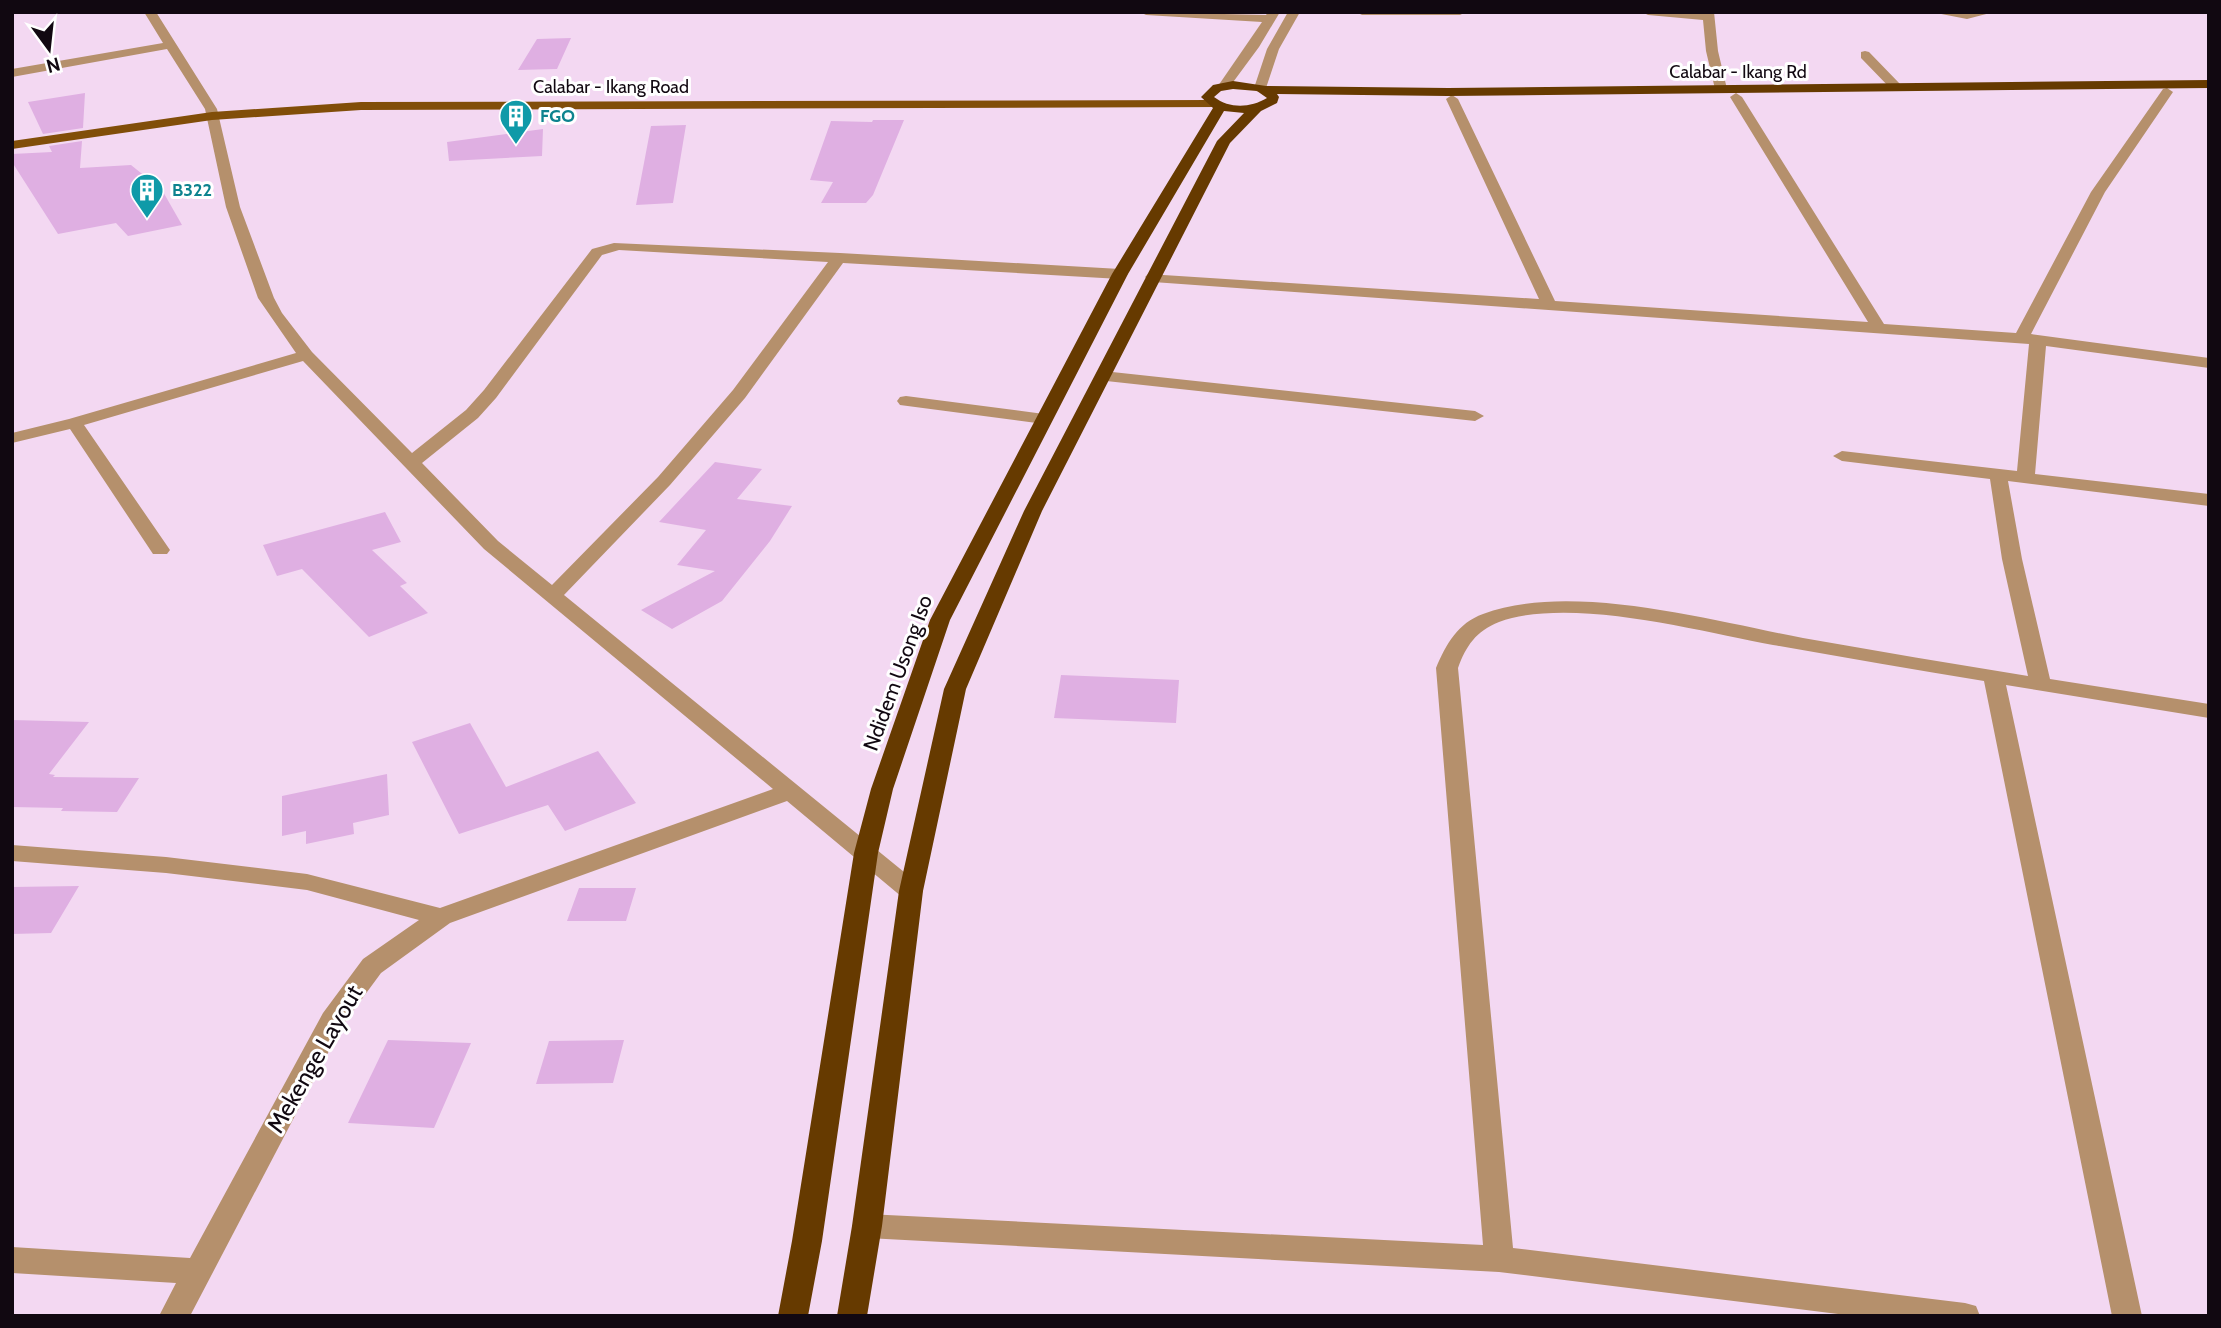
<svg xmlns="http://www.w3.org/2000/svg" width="2221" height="1328" font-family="Cabin,sans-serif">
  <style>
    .building { fill: #dfafe2 }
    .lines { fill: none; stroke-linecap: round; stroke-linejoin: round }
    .minor { fill: #b5906c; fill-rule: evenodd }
    .major { fill: #814e09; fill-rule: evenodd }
    .highway { fill: #663a00; fill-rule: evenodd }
    .labels { text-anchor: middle; stroke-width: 6; stroke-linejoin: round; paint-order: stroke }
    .far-street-label { font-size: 18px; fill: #110811; stroke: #fff }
    .far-culture-label { font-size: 18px; font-weight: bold; fill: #0d838f; stroke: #fff; text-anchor: start }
    .street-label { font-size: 21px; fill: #110811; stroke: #fff }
    .near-street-label { font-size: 24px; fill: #110811; stroke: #fff }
  </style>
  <rect width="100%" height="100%" fill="#f3d8f2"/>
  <path class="building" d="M571,38L557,69L518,70L537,39Z
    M85,93L83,128L43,134L28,102Z
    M873,120H904L873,195L866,203H821L833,182L810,180L831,121L872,122Z
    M686,125L673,203L636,205L651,126Z
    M543,129L542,156L449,161L447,142Z
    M82,141L80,168L131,165L162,190L182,225L128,236L116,223L58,234L12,162V154L52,152L49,146Z
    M715,462L762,469L737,499L792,506L770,541L722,601L672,629L641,610L715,571L677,565L706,530L659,522Z
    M385,512L401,542L372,550L407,583L400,586L428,613L369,637L302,569L277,576L263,545Z
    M1061,675L1179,680L1176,723L1054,718Z
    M12,720L89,722L49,774L55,775L53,777L139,778L117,812L61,811L63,808L12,807Z
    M470,723L506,787L598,751L636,803L565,831L548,805L459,834L412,742Z
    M387,774L389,815L353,823L354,834L306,844V831L282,836V796Z
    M79,886L51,933L12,934V887Z
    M579,888H636L626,921H567Z
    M388,1040L471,1043L434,1128L348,1123Z
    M624,1040L613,1083L536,1084L549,1041Z"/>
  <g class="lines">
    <path class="minor" d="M144,12H156L217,109L240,207L274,298L282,313L312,352L412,453L466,410L484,390L592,249L614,243L840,253L1120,269L1128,274L1120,279L843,263L745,398L670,485L564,595L920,885L923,891L920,897L911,900L902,897L787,801L450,923L381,973L342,1026L190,1316H159L176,1283L12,1273V1247L190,1258L323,1013L363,959L419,920L307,890L166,873L12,861V845L166,857L307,874L440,908L773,789L484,549L303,361L84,425L170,550L167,554H153L70,429L12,443V433L69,419L296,353L258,298L226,207L205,109L167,49L12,77V69L163,43ZM619,250L828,262L733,390L658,477L552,585L498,541L422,463L478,418L496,398L602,255Z
      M1140,12L1266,15L1268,12H1280L1259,47L1228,89L1224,90L1218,86L1262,22L1146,15Z
      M1288,12H1300L1279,49L1266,88L1260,92L1256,91L1254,88L1267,49Z
      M1356,12H1466L1460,15H1362Z
      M1642,12H1714L1718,51L1727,89L1725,92L1721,93L1715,89L1706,51L1703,20L1648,15Z
      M1931,12H1994L1967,19Z
      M1865,51L1869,52L1901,85V91H1893L1861,58V52Z
      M2167,88L2173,92L2105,192L2031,334L2209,358V368L2046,346L2035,474L2209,494V506L2008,481L2022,559L2050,679L2209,704V718L2006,685L2142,1316H2112L1984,681C1914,670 1843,657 1773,645C1699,631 1570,596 1499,622C1476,631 1466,646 1458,668L1513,1248L1965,1303L1976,1306L1980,1316H1854L1499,1272L867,1238L857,1235L852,1226L857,1217L867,1214L1483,1245L1436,668C1446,644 1458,623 1483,614C1571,581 1712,621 1803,638C1878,651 1953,664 2028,676L2002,559L1990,479L1842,461L1833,456L1842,451L2017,471L2029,344L1153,282L1148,280L1145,277L1148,274L1539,299L1446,99L1452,95L1458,99L1555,301L1868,322L1730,97L1736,93L1742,97L1884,324L2016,333L2091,192L2163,89Z
      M1103,371L1475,411L1484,416L1475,421L1097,380L1095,376Z
      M906,396L1044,414L1053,419L1044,424L900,405L897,401L900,397Z"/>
    <path class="major" d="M1213,100L1217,101V107L361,110L212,120L12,149V141L212,112L361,102Z"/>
    <path class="highway" d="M2209,80V88L1448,96L1277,94L1279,97L1277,103L1261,111L1230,143L1042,511L966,689L923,891L882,1226L867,1316H837L852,1226L899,891L944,689L1024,511L1217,141L1244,113L1224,111L1128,274L950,620L893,789L878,853L822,1241L808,1316H778L792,1241L854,853L871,789L930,620L1112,274L1213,108L1201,97L1213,85L1233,81L1266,86L1448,88ZM1233,89L1257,91L1267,98C1250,108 1230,109 1214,97L1221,91Z"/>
  </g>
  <defs>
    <symbol id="building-pin" viewBox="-11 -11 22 30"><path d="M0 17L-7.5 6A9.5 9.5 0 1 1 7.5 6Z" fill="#0f9aa8" stroke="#fff"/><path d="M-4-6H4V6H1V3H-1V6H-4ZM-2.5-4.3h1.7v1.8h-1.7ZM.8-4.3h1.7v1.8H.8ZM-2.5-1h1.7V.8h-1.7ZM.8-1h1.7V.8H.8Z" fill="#fff"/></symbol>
  </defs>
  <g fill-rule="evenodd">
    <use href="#building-pin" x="497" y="97" width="38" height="52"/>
    <use href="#building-pin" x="128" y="171" width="38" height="52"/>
  </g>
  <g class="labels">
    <g class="far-street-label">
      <text x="1738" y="78">Calabar - Ikang Rd</text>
      <text x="611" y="93">Calabar - Ikang Road</text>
    </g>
    <g class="far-culture-label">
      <text x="540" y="122">FGO</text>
      <text x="172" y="196">B322</text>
    </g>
    <g class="street-label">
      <text transform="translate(898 673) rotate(-70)" y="7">Ndidem Usong Iso</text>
    </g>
    <g class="near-street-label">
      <text transform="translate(315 1059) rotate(-60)" y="8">Mekenge Layout</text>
    </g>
  </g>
  <rect width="2221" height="1328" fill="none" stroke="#110811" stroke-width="28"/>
  <g transform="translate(49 49) rotate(165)" stroke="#ffffff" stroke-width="5" paint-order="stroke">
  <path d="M0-5L12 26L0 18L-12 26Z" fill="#110811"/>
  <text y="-10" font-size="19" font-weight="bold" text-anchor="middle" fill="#110811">N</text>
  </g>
</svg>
